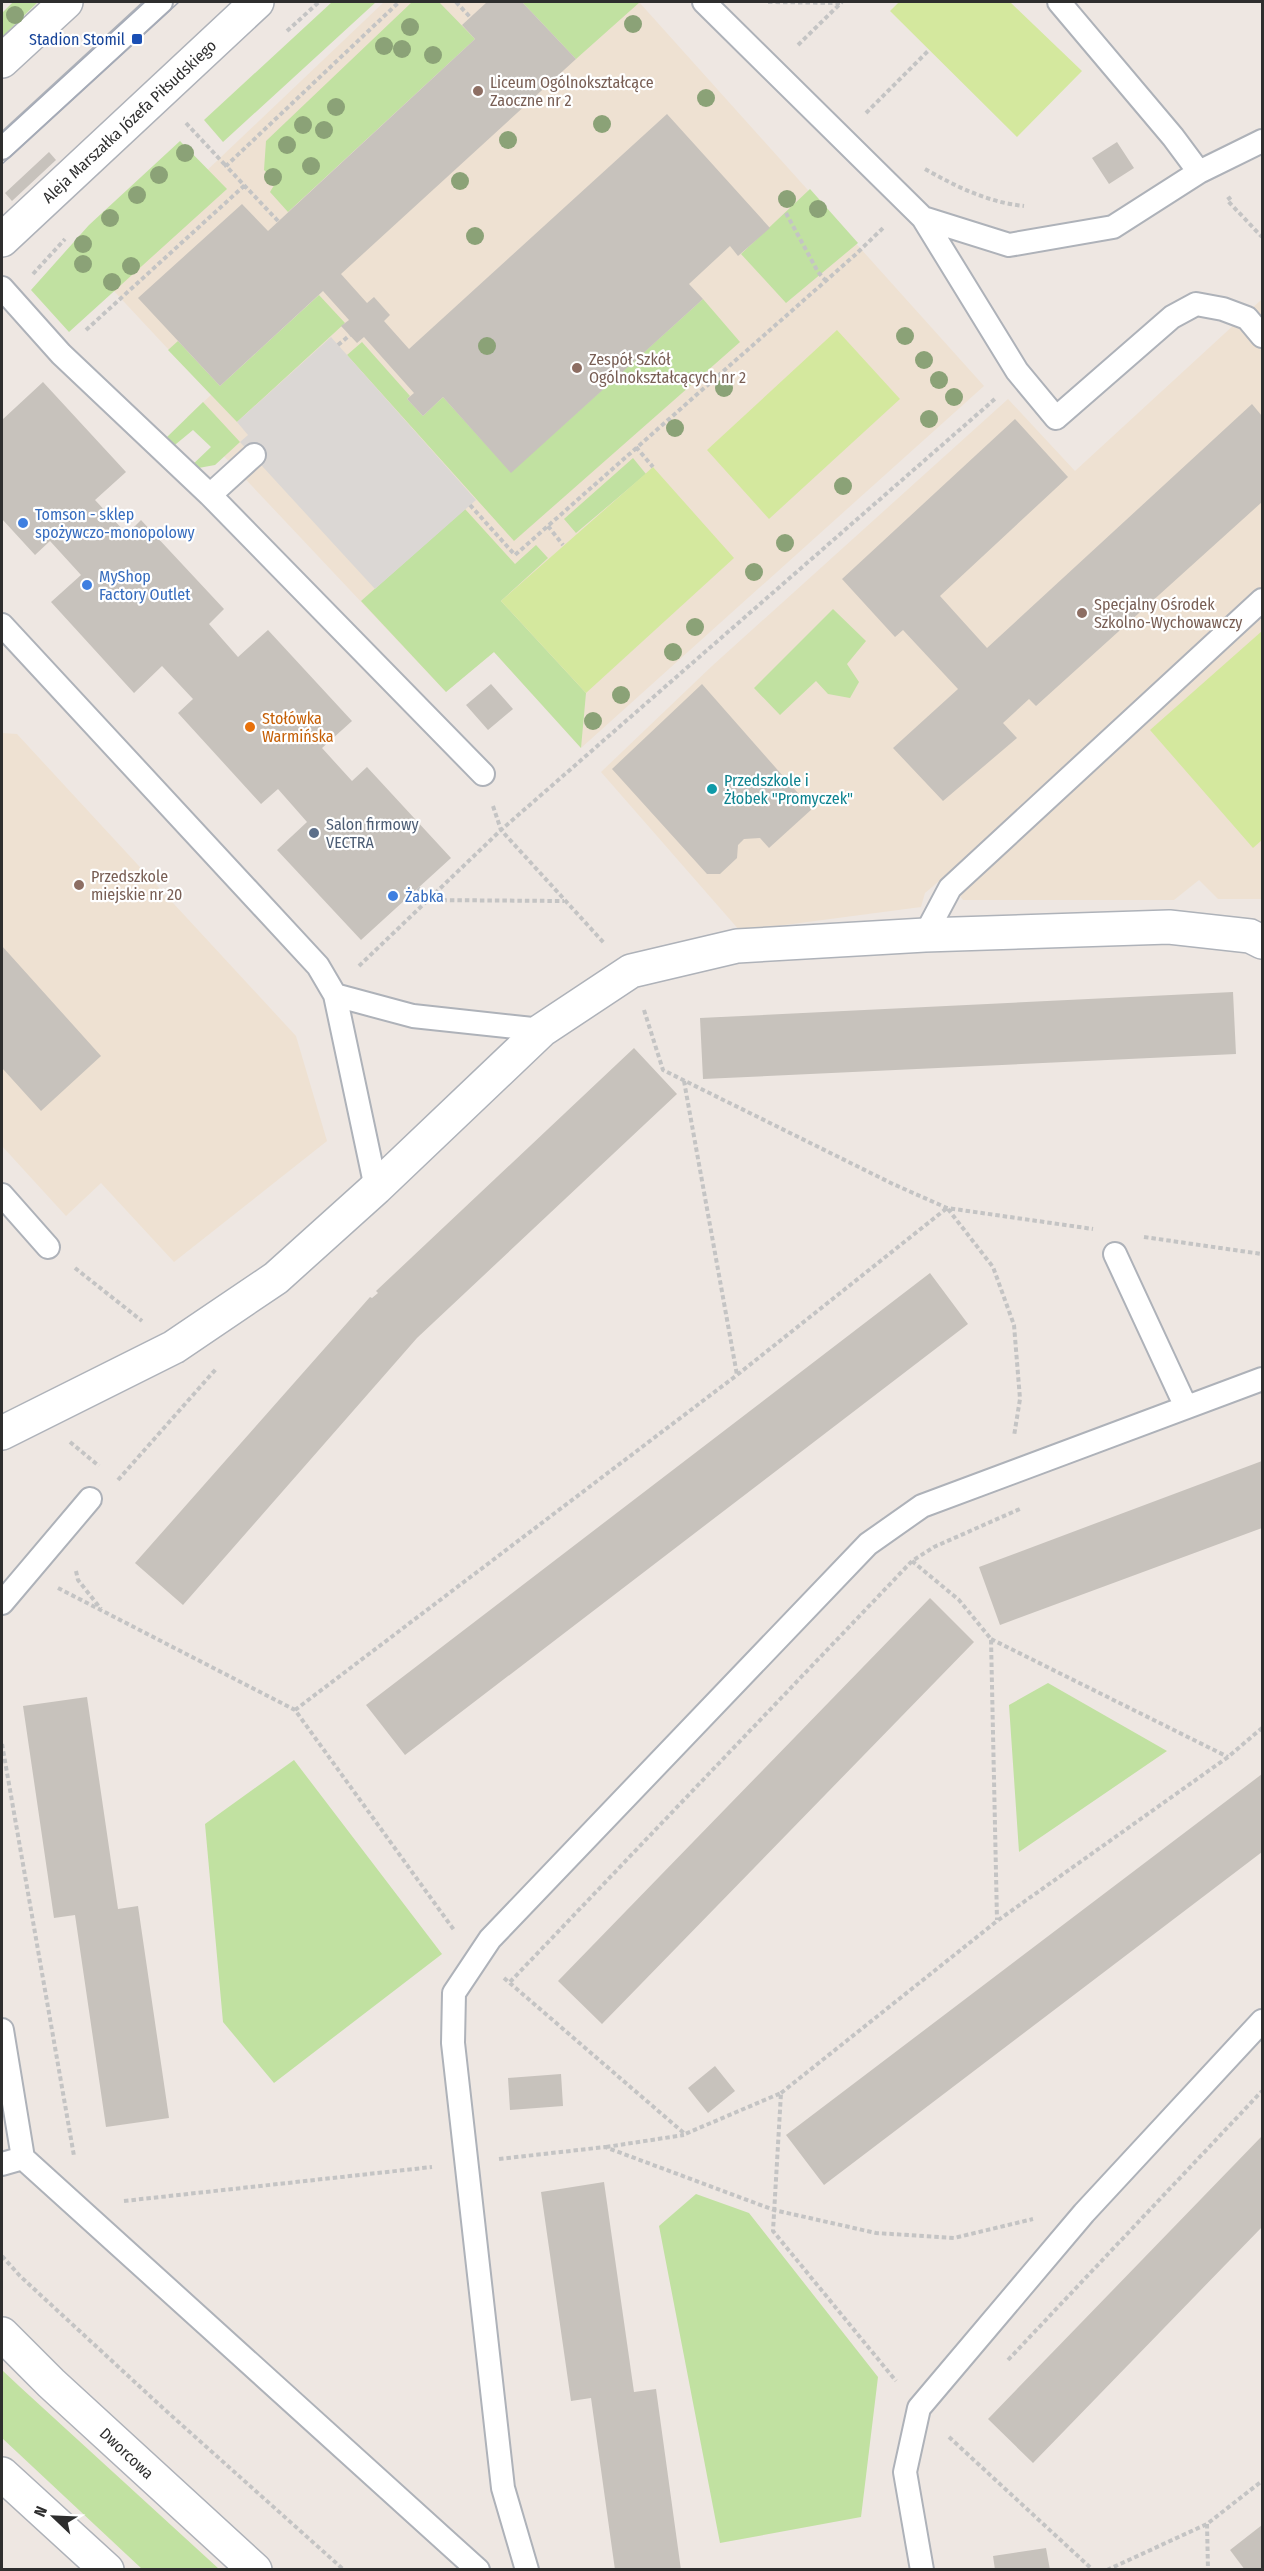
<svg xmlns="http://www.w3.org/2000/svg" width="1264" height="2571" font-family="'Fira Sans Condensed',sans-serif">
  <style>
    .education { fill: #eee1d2 }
    .green { fill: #c1e1a1 }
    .pitch { fill: #d4e89e }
    .plaza { fill: #dbd7d4 }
    .building { fill: #c7c2bc }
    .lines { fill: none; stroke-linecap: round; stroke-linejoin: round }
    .service-casing { stroke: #aeb2b9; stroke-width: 26 }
    .pedestrian-casing { stroke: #aeb2b9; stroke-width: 36 }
    .tertiary-casing { stroke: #aeb2b9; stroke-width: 36 }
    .path { stroke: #c4c4c4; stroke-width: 4; stroke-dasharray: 4.5 3; stroke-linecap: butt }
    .service { stroke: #fff; stroke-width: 22 }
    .pedestrian { stroke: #fff; stroke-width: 33 }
    .tertiary { stroke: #fff; stroke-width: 33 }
    .tram { stroke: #a4aab7; stroke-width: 1.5 }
    .tree { fill: #8ba277 }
    .transit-dot { fill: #1a4fb4; stroke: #fff; stroke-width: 2 }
    .education-dot { fill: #8d6e63; stroke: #fff; stroke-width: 2 }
    .shop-dot { fill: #3f7fe0; stroke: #fff; stroke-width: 2 }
    .food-dot { fill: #e8710a; stroke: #fff; stroke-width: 2 }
    .culture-dot { fill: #0f9aa8; stroke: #fff; stroke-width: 2 }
    .service-dot { fill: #5c6f8a; stroke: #fff; stroke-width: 2 }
    .labels { text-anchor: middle; stroke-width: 4.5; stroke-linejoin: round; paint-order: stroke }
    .transit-label { font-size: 16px; fill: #164399; stroke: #fff; text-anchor: end }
    .education-label { font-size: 16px; fill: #785e54; stroke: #fff; text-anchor: start }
    .street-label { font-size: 16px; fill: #2e2e2e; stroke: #fff }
    .shop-label { font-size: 16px; fill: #366cbe; stroke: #fff; text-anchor: start }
    .food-label { font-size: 16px; fill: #c56008; stroke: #fff; text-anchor: start }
    .culture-label { font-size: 16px; fill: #0d838f; stroke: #fff; text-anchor: start }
    .service-label { font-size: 16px; fill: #4e5e75; stroke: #fff; text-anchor: start }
  </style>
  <rect width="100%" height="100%" fill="#eee7e2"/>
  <path class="education" d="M384,2H639L984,386L581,748L494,652L446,692L187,417L211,395L98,274Z
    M1261,300L1262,899H1218L1199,880L1174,900H963L945,876L925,893L921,907L740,931L601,772L712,666L1008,399L1075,471Z
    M2,733L17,734L296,1036L327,1141L174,1262L101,1183L66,1216L2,1146Z"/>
  <path class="green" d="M13,2H38L2,37V13Z
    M332,2H376L223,142L204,120Z
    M412,2H439L475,39L288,212L270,192L276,182L264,170L266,141Z
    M522,2H640L576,59Z
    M180,141L227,189L69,332L31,290L89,225Z
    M810,189L858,243L786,303L741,254Z
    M319,295L345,323L237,422L168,350L178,341L220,386Z
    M703,299L740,342L514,541L347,355L362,342L410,396L407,399L423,416L443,397L511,472Z
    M203,402L240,442L215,465L193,469L190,467L211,447L193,430L170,449L166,438Z
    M633,458L646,474L576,533L564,519Z
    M465,509L515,564L536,545L548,558L501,601L586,693L581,748L494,652L446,692L361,601Z
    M833,609L866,641L847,664L859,682L850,698L828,694L816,681L780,715L754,688Z
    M1048,1683L1167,1751L1019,1852L1009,1705Z
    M294,1760L442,1954L274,2083L223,2022L205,1824Z
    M696,2194L749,2213L878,2377L861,2517L720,2543L659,2226Z
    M2,2370L19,2386L219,2569H142L2,2438Z"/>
  <path class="pitch" d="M899,2H1010L1082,71L1017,137L890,11Z
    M837,330L900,399L769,519L707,450Z
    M653,467L734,558L586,693L501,601Z
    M1262,631V840L1253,848L1150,730Z"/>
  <path class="plaza" d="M331,337L476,500L375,589L240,442L248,435L237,422Z"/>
  <path class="building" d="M487,2H522L576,59L341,274L367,303L374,297L390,315L384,321L409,349L667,114L770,228L738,256L730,246L689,284L703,299L511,473L443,397L423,416L407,399L414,393L364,337L357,343L341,326L349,320L323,291L220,386L138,298L242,204L268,231L475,39L462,25Z
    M1117,142L1134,168L1109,184L1092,158Z
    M49,152L56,160L12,201L5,193Z
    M43,382L126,472L95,500L127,534L141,520L224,609L209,624L238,657L268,630L352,721L322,748L352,781L367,767L451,858L361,940L277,850L307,822L278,789L261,804L178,713L193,699L162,666L134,693L51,602L81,575L50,541L35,555L2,519V420Z
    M1252,404L1262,416V502L1036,706L1029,699L1003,723L1017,738L943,801L893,748L958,689L903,630L895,637L842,579L1015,419L1068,477L940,596L987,648Z
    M491,684L513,709L488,730L466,705Z
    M702,684L812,809L769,848L760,838L744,839L738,845L737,858L720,874H707L612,769Z
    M2,946L101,1056L41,1111L2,1068Z
    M1233,992L1236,1054L703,1079L700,1018Z
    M634,1048L677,1094L417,1338L183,1605L135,1563L370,1297L372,1298L378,1293L376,1291Z
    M930,1273L968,1324L405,1755L366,1705Z
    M1262,1461V1528L1000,1625L979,1567Z
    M930,1598L974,1642L602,2024L558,1981Z
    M87,1697L118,1909L138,1906L169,2118L106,2127L75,1915L54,1918L23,1706Z
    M1262,1774V1852L824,2185L786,2135Z
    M715,2066L735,2091L708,2113L688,2088Z
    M561,2074L563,2106L510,2110L508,2078Z
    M1262,2136V2227L1033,2463L988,2419Z
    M604,2182L634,2392L656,2389L681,2570H615L591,2398L571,2401L541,2192Z
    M1262,2525V2570H1245L1230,2550Z
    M1046,2548L1050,2570H995L993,2556Z"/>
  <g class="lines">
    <defs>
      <path id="service" d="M704,2L923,218L1017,371L1056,418L1172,317L1196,304L1223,309L1247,318L1262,336
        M1059,2L1173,137L1199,172
        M2,148L161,2
        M923,218L1009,245L1113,227L1199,172L1262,141
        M2,288L61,354L210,495L483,774
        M210,495L254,455
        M2,625L318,966L335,995L376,1188
        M925,935L950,888L1262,600
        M335,995L413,1016L542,1030
        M2,1195L48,1247
        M1115,1254L1186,1407
        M2,1603L90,1499
        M2,2030L23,2158L478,2570
        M2,2164L23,2158
        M527,2570L503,2488L453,2043L454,1993L490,1939L868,1544L922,1506L1262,1379
        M922,2570L905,2472L919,2408L1084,2213L1262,2021"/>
      <path id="pedestrian" d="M2,1433L174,1347L276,1278L376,1188L542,1030L631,971L737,946L925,935L1169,927L1250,936L1262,942"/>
      <path id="tertiary" d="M2,61L66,2
        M2,240L257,2
        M2,2334L51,2383L255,2570
        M2,2474L107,2570"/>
    </defs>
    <use href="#service" class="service-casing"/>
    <use href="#pedestrian" class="pedestrian-casing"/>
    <use href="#tertiary" class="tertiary-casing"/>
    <path class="path" d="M456,2L470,17
      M768,2L840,3
      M287,31L319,2
      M798,45L842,2
      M866,113L929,50
      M186,123L226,166
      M925,169C957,187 987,202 1024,206
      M1231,197L1227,200L1262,237
      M786,213L818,272L826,281
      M278,221L226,166L399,2
      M33,274L65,239
      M86,330L245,185
      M338,345L350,335
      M636,447L653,467
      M470,505L515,555L855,255L883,228
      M548,526L563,545
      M493,806L501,830L604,943
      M418,888L428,900L564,901
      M359,966L501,830L996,398
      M644,1010L663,1070L893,1184L947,1208L1093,1229
      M684,1081L737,1375
      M948,1209L993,1267L1014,1325L1020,1399L1014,1436
      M1144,1237L1262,1254
      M75,1268L142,1321
      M70,1442L99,1466
      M118,1480L216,1369
      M912,1561L959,1600L991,1639L997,1920
      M76,1571L78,1580L101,1609
      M58,1588L295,1710L454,1930
      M991,1639L1228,1757
      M295,1710L737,1375L947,1208
      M2,1744L74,2156
      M504,1978L685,2134L781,2093L773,2231L896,2381
      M510,1982L912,1561L934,1547L1022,1508
      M781,2093L997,1921L1228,1757L1262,1728
      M606,2147L684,2135
      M499,2159L605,2147L774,2210L876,2233L954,2238L1033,2219
      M124,2201L432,2167
      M2,2256L20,2276L164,2409L344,2570
      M1008,2360L1262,2091
      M949,2437L1093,2570
      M1207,2524L1208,2570
      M1107,2570L1207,2524L1262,2481"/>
    <use href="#service" class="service"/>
    <use href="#pedestrian" class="pedestrian"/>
    <use href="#tertiary" class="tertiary"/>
    <path class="tram" d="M2,133L145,2
      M2,164L179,2"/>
  </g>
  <g class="tree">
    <circle cx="15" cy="15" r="9"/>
    <circle cx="633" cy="24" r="9"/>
    <circle cx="410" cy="27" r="9"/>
    <circle cx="384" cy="46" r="9"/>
    <circle cx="402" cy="49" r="9"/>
    <circle cx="433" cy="55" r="9"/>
    <circle cx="706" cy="98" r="9"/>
    <circle cx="336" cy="107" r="9"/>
    <circle cx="602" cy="124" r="9"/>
    <circle cx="303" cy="125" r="9"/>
    <circle cx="324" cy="130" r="9"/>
    <circle cx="508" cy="140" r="9"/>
    <circle cx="287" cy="145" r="9"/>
    <circle cx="185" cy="153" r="9"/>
    <circle cx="311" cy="166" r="9"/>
    <circle cx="159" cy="175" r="9"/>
    <circle cx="273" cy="177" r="9"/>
    <circle cx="460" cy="181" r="9"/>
    <circle cx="137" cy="195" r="9"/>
    <circle cx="787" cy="199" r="9"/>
    <circle cx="818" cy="209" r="9"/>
    <circle cx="110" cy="218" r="9"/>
    <circle cx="475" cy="236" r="9"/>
    <circle cx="83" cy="244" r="9"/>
    <circle cx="83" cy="264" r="9"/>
    <circle cx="131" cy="266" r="9"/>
    <circle cx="112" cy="282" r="9"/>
    <circle cx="905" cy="336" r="9"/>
    <circle cx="487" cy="346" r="9"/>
    <circle cx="924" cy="360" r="9"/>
    <circle cx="939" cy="380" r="9"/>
    <circle cx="724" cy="388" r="9"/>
    <circle cx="954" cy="397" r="9"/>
    <circle cx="929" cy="419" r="9"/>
    <circle cx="675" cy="428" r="9"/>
    <circle cx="843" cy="486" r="9"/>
    <circle cx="785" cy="543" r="9"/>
    <circle cx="754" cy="572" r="9"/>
    <circle cx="695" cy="627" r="9"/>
    <circle cx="673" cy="652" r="9"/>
    <circle cx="621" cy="695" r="9"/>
    <circle cx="593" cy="721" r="9"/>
  </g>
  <rect class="transit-dot" x="131" y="33" width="12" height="12" rx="3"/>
  <g class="education-dot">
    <circle cx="478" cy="91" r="6"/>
    <circle cx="577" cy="368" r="6"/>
    <circle cx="1082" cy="613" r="6"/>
    <circle cx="79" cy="885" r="6"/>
  </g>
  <g class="shop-dot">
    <circle cx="23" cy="523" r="6"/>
    <circle cx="87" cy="585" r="6"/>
    <circle cx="393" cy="896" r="6"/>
  </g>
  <circle class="food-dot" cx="250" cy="727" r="6"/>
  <circle class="culture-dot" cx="712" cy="789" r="6"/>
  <circle class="service-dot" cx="314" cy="833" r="6"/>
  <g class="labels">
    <g class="transit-label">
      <text x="125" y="45">Stadion Stomil</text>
    </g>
    <g class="education-label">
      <text x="490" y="88">Liceum Ogólnokształcące<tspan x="490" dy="18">Zaoczne nr 2</tspan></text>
      <text x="589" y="365">Zespół Szkół<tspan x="589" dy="18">Ogólnokształcących nr 2</tspan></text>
      <text x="1094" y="610">Specjalny Ośrodek<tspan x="1094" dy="18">Szkolno-Wychowawczy</tspan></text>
      <text x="91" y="882">Przedszkole<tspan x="91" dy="18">miejskie nr 20</tspan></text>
    </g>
    <g class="street-label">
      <text transform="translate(129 121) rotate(-43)" y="6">Aleja Marszałka Józefa Piłsudskiego</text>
      <text transform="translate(127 2453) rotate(43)" y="6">Dworcowa</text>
    </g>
    <g class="shop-label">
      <text x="35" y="520">Tomson - sklep<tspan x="35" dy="18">spożywczo-monopolowy</tspan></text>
      <text x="99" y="582">MyShop<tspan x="99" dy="18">Factory Outlet</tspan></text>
      <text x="405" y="902">Żabka</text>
    </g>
    <g class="food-label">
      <text x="262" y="724">Stołówka<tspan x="262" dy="18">Warmińska</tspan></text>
    </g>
    <g class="culture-label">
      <text x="724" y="786">Przedszkole i<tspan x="724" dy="18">Żłobek "Promyczek"</tspan></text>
    </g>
    <g class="service-label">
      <text x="326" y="830">Salon firmowy<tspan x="326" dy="18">VECTRA</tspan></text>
    </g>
  </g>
  <rect width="1264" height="2571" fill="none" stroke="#2e2e2e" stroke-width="6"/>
  <g transform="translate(54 2517) rotate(293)" stroke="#ffffff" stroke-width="4.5" paint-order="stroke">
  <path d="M0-4.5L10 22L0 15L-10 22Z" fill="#2e2e2e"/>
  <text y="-9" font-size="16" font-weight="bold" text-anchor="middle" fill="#2e2e2e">N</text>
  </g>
</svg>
